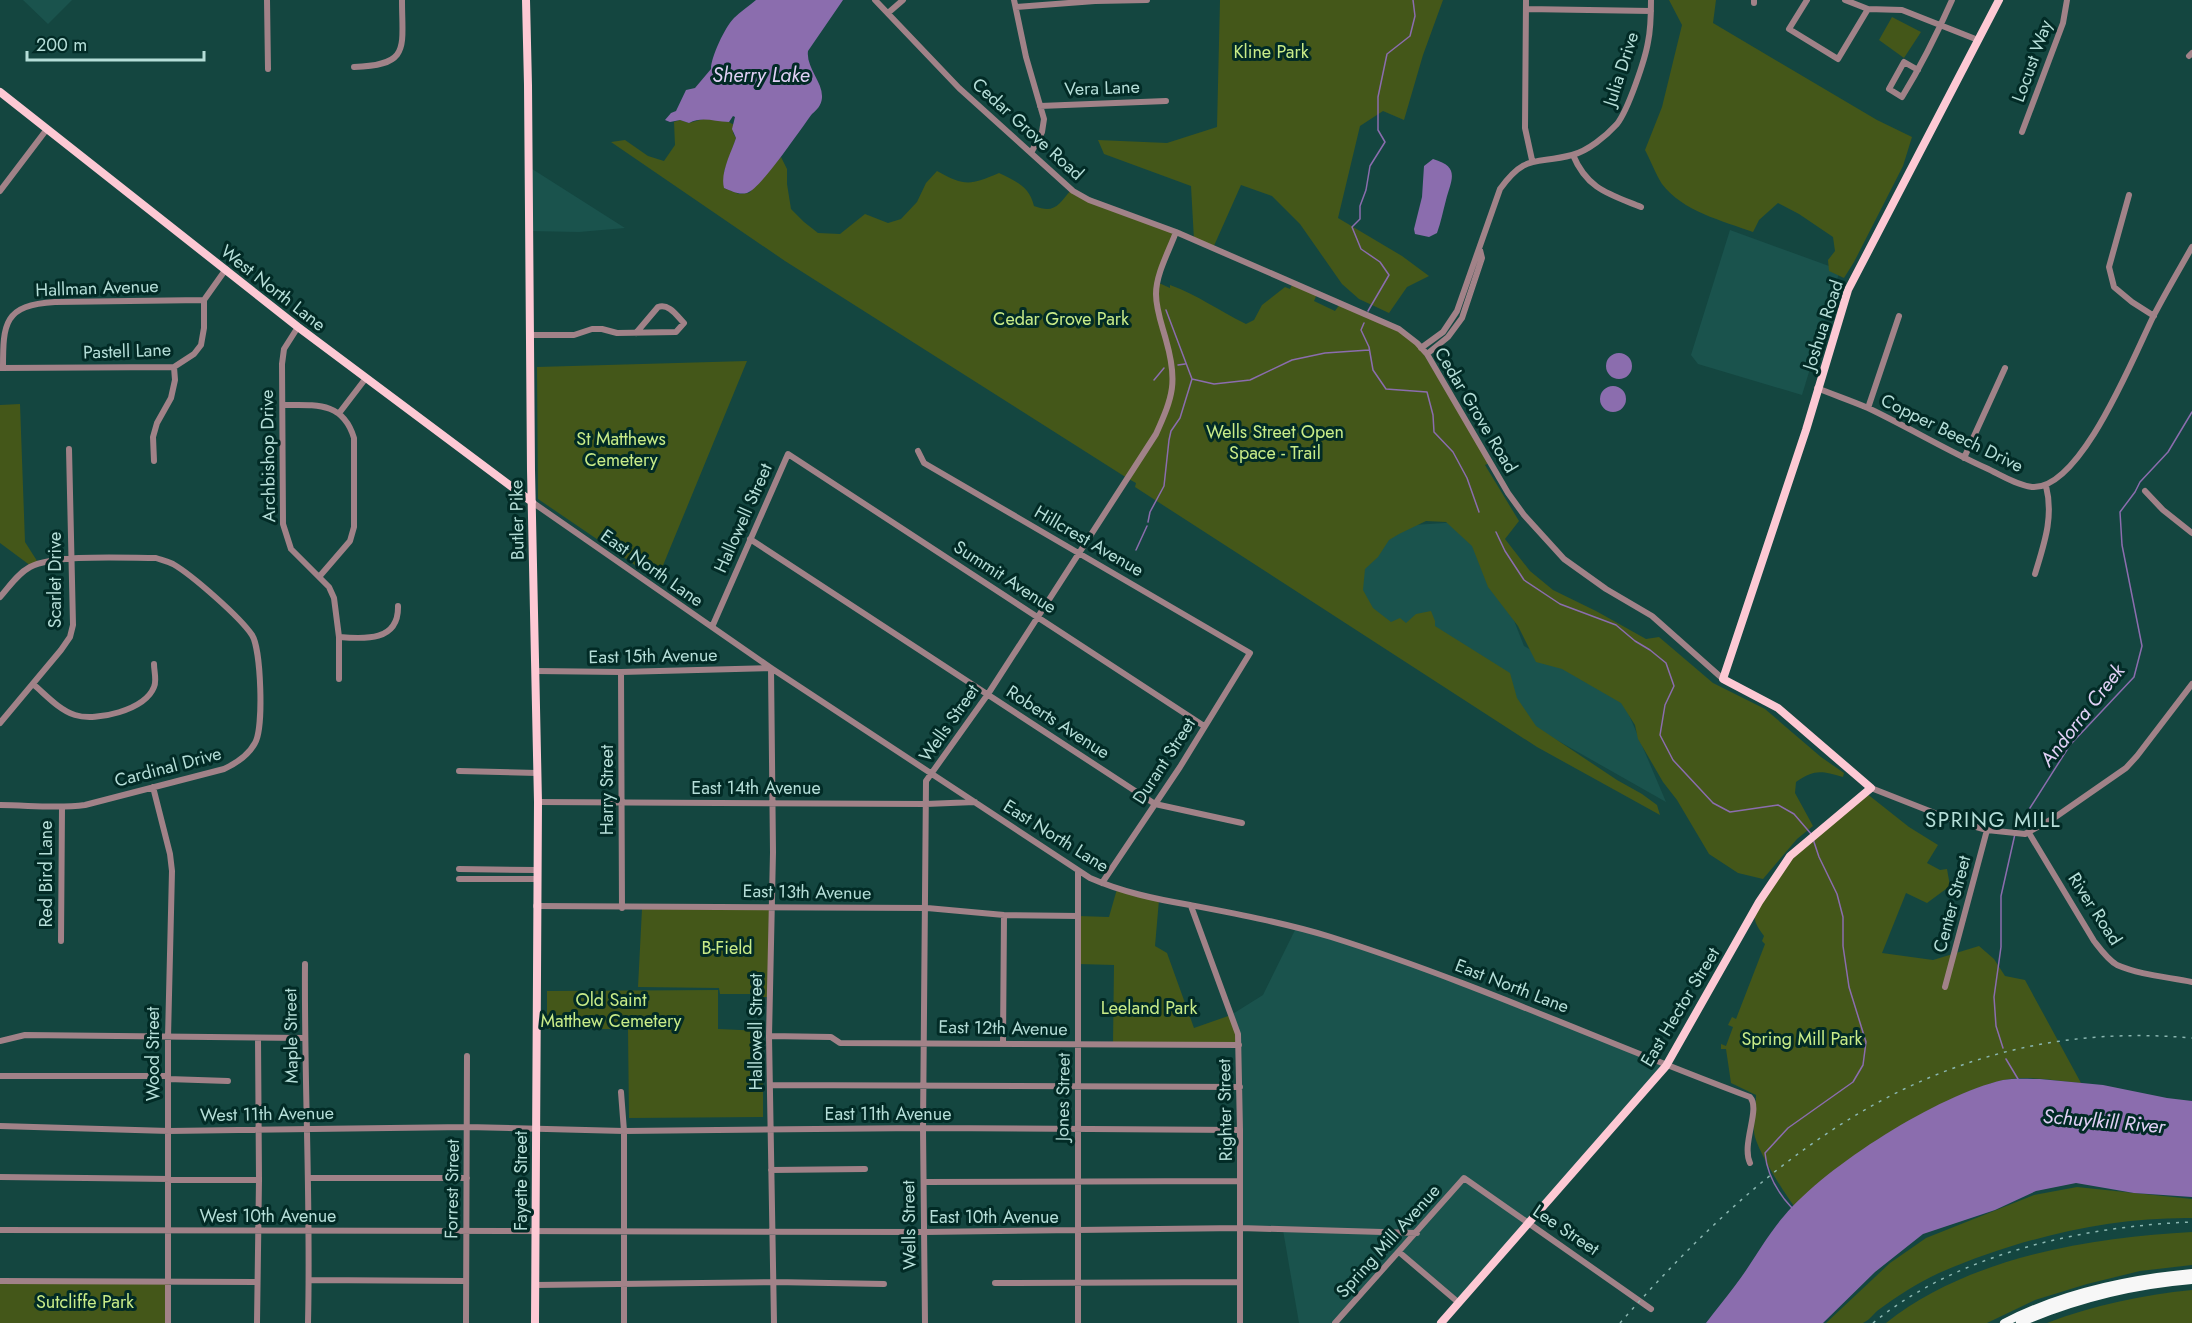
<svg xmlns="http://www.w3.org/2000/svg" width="2192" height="1323" font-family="Jost,sans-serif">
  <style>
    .built { fill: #1a534d }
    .green { fill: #445719 }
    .water { fill: #8b6dae }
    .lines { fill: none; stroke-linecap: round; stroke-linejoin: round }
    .stream { stroke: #8b6dae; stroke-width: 1.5 }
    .minor { stroke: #a18288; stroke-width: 6 }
    .major { stroke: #fdc9d4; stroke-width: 8 }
    .highway { stroke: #f7f7f7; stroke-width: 8 }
    .rail { stroke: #8ab6b0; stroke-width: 1.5; stroke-dasharray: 3 6; stroke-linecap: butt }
    .labels { text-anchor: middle; stroke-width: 6; stroke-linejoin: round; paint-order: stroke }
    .park-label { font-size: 18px; fill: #c9ec88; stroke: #022b26 }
    .street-label { font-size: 18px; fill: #b5ded8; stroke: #022b26 }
    .water-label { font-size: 20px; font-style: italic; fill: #e1d1f6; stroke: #022b26 }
    .quarter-label { font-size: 21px; letter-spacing: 1.5px; fill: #b5ded8; stroke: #022b26 }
  </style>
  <rect width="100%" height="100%" fill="#144640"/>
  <path class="built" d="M23,0H72L48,24Z
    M529,167L625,228L579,232L529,231Z
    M1730,230L1840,270L1802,395L1698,364L1691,355Z
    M1475,521L1524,646L1624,703L1666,802L1525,722L1386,625L1364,598L1355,573L1398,526Z
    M1296,928L1426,969L1666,1066L1459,1303L1399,1252L1336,1323H1299L1283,1230L1240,1228L1239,1045L1231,1015L1263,995Z"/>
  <path class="green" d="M1220,0H1443L1423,55L1404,120L1383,111L1360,126L1338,218L1402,256L1429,276L1407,287L1389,313L1359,299L1342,284L1300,224L1272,196L1241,185L1213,248L1194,240L1191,186L1104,154L1098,140L1167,143L1217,127Z
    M1669,0H1716L1713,23L1877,120L1912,137L1903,166L1854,262L1844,278L1829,271L1828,260L1835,251L1833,237L1799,214L1778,203L1759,220L1753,232C1723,221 1682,211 1662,184C1655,173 1651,161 1645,150L1662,107L1682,25Z
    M1892,17L1921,32L1904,58L1879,40Z
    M707,118L729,122L734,125L733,133L736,138L724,172V188L739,194L749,193L781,157L787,169V184L791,209L804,222L818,233L840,234L865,214L888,223L901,219L917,202L926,183L937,171C966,187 970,185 999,173C1017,182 1029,186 1034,206C1055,214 1058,205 1071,190L1176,232L1159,283L1170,288V285C1198,295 1219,311 1246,324L1254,320L1262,305L1285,287L1290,289L1293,283L1317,294L1314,301L1335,311L1340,304L1399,329L1417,343L1489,463L1485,465L1519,521L1505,539L1530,571L1553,590L1596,611L1646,639L1659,637L1713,683L1765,709L1821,757L1844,773L1843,777C1821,771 1815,769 1796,782L1795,793L1813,826L1797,839L1763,879L1738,873L1709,854L1677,800L1663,782L1638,739L1635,725L1621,703L1562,669L1536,662L1518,626L1488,587L1472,546L1446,522L1426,521L1399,534L1389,540L1378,557L1365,569L1363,590L1373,608L1391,622L1400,618L1406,623L1416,614L1431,611L1435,621V626L1510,673L1517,698L1536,726L1617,780L1642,794L1657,805L1660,815L1537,747L1135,487L1136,483L1127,478L785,261L611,142L625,140L648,156L664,161L675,145L674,122L680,120L689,123Z
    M747,361L657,580L538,499L537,367Z
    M20,404L25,542L39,564L31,566L0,543V405Z
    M1866,793L1909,827L1938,845L1927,863L1940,870L1947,869L1950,886L1927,903L1906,893L1882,953L1933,960L1979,946L1994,959L2005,976L2025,980L2081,1083C2057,1081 2028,1075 2004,1080C1986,1084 1969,1091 1952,1099C1894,1126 1840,1161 1794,1206C1784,1193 1755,1147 1754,1132C1754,1121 1756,1107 1756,1095L1731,1083L1726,1049H1721V1044L1726,1046L1733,1027L1728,1025L1732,1017L1736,1019L1765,944L1762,941L1764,936C1761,932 1756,925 1755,920C1752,882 1839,817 1866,793Z
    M1117,889L1159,900L1155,946L1167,953L1194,1028L1231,1015L1239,1045L1113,1044L1114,965L1078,964V916L1109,917Z
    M769,908L768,997H758L756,994H720L719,988L638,987L642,909Z
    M718,990V1029L763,1031V1117L629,1118L628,1029H547V991Z
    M2077,1187L2192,1199V1218C2106,1217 2018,1239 1939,1273C1917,1283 1896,1297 1877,1311C1873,1315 1868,1321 1863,1323C1855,1323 1835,1323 1826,1323L1890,1263L1926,1238L2034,1195Z
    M2192,1232V1265L2140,1271L2087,1284L2035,1300L1987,1323H1886C1967,1258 2091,1237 2192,1232Z
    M169,1281V1323H0V1283Z
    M2192,1290V1323H2047C2094,1305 2142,1295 2192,1290Z"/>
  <path class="water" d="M756,0H843L808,51C805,73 838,93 812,114C802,127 760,190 747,193C738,195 732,191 724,188C720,173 731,153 736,138L732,129L735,117L733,116L729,122C714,122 703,116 689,123L680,120L670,122L665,120L671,113L676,111L686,90L695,88L711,69C711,57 725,27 734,18C740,12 749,6 756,0Z
    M1433,159C1461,167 1451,180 1446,200C1443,211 1441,222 1437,233L1429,237L1415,234L1414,229L1422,197L1424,166Z
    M1606 366a13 13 0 1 1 26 0a13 13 0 1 1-26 0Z
    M1600 399a13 13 0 1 1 26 0a13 13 0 1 1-26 0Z
    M2040,1079L2103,1085L2167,1098L2192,1101V1197L2134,1193L2076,1183L2036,1191L1995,1210L1923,1234L1875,1272L1823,1323H1706C1715,1311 1725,1299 1734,1287C1752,1264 1765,1238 1784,1216C1827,1165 1938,1095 2003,1080C2014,1078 2028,1079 2040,1079Z"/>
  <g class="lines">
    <path class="stream" d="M1166,310L1192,379
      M1368,311L1389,275L1380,262L1361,249L1352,227L1360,219V206L1366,190L1370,166L1385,142L1378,130V97L1387,54L1410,36L1415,16L1413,0
      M1364,323L1361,330L1369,347L1373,370L1386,389L1427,392L1433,415L1434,432L1453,452L1467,478L1479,512
      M1178,365L1185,364
      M1154,380L1164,368
      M1148,522L1150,512L1164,486L1169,440L1171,431L1180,418L1192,379L1214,384L1250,380L1292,360L1325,353L1369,350
      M1496,532L1505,551L1524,580L1560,604L1616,625L1635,641L1650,650L1666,663L1674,686L1665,705L1660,735L1673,760L1713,803L1730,812L1778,805L1794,814L1812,835
      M1136,550L1147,526
      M2016,830L2070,745L2134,677L2142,646L2122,545L2120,512L2135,492L2140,482L2168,452L2192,412
      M2003,1048L1996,1026L1994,997L2001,947V896L2015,834
      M2006,1059L2018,1079
      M1792,1208C1777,1192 1767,1175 1765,1153L1788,1128L1853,1082L1863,1065L1866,1042L1849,987L1843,946V917L1837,894L1819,857L1813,839"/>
    <path class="minor" d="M267,0L268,69
      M875,0L959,88L1073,191L1089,200L1176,232L1399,329L1417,343L1427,354L1508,493L1524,515L1564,559L1606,589L1652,616L1723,679
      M1014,0L1026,57L1044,119L1042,132L1031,153
      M1526,0L1525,128L1532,160
      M1807,0L1789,29L1838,59L1868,9
      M1845,0L1868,9L1902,10L1978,40
      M1754,3V0
      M1016,7L1095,1L1147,0
      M1526,9L1651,11
      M888,13L903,0
      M2189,56L2192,53
      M354,67C411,65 402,48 402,0
      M1918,70L1904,62L1889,89L1902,97C1921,66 1937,34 1952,0
      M1040,106L1166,101
      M2022,132L2063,23L2067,0
      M1573,155C1587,189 1609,194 1641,207
      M0,191L47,129
      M2129,195L2109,267L2114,287L2132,302L2154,316
      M298,327L284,349L282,364L283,524L291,549L329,587L334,598L339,637V679
      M531,335H574L592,329H602L617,333L676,332L684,323C677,316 669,303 658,307L636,333
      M1421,348L1443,332L1457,311L1500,189C1526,153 1535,165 1572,155C1588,151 1606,136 1617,124C1628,110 1645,60 1648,42C1651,28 1651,14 1651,0
      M1427,354L1448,337L1462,318L1482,258L1480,250
      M0,368L174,367L194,354L201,345L204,328V300L226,269
      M3,368C3,323 4,305 55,302L204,300
      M1817,388C1834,395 1852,401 1868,408C1908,427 1946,450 1986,468C2001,475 2016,485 2032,487C2081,491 2135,353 2154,315C2166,292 2179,270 2192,247
      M283,405C315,405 343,401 354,438V527L350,541L319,577
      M1868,408L1899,316
      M340,412L366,378
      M918,451L924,463L1250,653L1180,767L1102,883
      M1964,458L2005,368
      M154,461L153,437L157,423L171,398L175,380L174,367
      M2145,491L2163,510L2192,533
      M532,502L771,668L1090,878C1122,892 1155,899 1190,905C1237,914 1285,923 1331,937C1474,982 1610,1045 1750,1097C1761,1109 1741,1144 1750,1163
      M750,539L1155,804L1242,823
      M2035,574C2044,544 2054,517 2046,486
      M0,597C9,587 17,574 30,567C56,554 124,558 156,558C162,560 167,561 173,564C192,575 240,617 252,635C261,649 264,728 255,743C248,756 237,763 224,769L85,805C56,809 28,805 0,805
      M712,627L788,454L1204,726
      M339,637C364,639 399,642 398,606
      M536,671L621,672L771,668L773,852L769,1036L774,1323
      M621,672L622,908
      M33,684C45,694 59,710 75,715C96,722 145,710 154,687C157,681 154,671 154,664
      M0,723L61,650L70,637L73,625L69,449
      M459,771L537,773
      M153,787L170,854L172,871L168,1037V1323
      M1871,788L1955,821L1987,830L2025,834L2054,818L2126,768L2137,756L2192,684
      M538,802L926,804L975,802
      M2029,833L2094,941C2101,950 2108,960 2117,965C2140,975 2168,977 2192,982
      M459,869L536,870
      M459,879H537
      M536,906L927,908L1004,915L1078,916
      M1191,906L1238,1034L1240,1130V1323
      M61,941L62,808
      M305,964C304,1084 311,1203 308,1323
      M1945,987L1987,830
      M769,1036L831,1037L840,1043L1239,1045
      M258,1038L259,1180
      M0,1041L25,1035L304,1038
      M1003,1044L1004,915
      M0,1076H168
      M168,1079L228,1081
      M771,1085L1240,1087
      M621,1092L624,1131V1323
      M0,1126L169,1131L467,1127L624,1131L923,1128L1240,1130
      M771,1170L865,1169
      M0,1177L259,1180L257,1323
      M309,1178H467
      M924,1182L1240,1181
      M0,1230L924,1232L1240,1228L1417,1233
      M1399,1252L1459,1303
      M309,1280L466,1281
      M0,1281L257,1282
      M995,1283L1240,1282
      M535,1285L774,1282L884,1284
      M466,1323L467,1056
      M925,1323L923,1128L926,781L988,694L1156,434C1173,396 1178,382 1166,340C1162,325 1156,310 1156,294C1156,274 1169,251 1176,232
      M1078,1323V871
      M1335,1323L1464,1178L1651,1309"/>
    <path class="major" d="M526,0L528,85L531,470L538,802L535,1323
      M0,92L298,327L532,502
      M1441,1323L1666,1066L1759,902L1790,856L1871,788L1778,708L1723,679L1806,430L1848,290L1999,0"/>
    <path class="highway" d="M2004,1323C2062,1293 2127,1279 2192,1273
      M2020,1323C2075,1299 2132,1285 2192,1280"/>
    <path class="rail" d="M1620,1323C1775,1147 1944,1016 2192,1038
      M1873,1323C1958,1253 2085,1226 2192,1222"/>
  </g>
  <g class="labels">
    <g class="park-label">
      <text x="1271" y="58">Kline Park</text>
      <text x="1061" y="325">Cedar Grove Park</text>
      <text x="1275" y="438">Wells Street Open<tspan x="1275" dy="21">Space - Trail</tspan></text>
      <text x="621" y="445">St Matthews<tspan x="621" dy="21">Cemetery</tspan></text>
      <text x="727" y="954">B-Field</text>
      <text x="611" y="1006">Old Saint<tspan x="611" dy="21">Matthew Cemetery</tspan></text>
      <text x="1149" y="1014">Leeland Park</text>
      <text x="1802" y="1045">Spring Mill Park</text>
      <text x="85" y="1308">Sutcliffe Park</text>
    </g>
    <g class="street-label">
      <text transform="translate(2032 61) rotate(-70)" y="6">Locust Way</text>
      <text transform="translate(1621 69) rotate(-72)" y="6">Julia Drive</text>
      <text transform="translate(1102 88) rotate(-2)" y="6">Vera Lane</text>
      <text transform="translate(1028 129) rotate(42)" y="6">Cedar Grove Road</text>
      <text transform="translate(97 288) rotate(-2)" y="6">Hallman Avenue</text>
      <text transform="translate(273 288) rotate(38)" y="6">West North Lane</text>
      <text transform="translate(1823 325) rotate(-72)" y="6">Joshua Road</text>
      <text transform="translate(127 351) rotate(-2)" y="6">Pastell Lane</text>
      <text transform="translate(1476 410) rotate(59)" y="6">Cedar Grove Road</text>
      <text transform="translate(1952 433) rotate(26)" y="6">Copper Beech Drive</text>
      <text transform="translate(268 456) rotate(-91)" y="6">Archbishop Drive</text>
      <text transform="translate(743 518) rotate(-66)" y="6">Hallowell Street</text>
      <text transform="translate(517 520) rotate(-91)" y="6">Butler Pike</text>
      <text transform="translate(1089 541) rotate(30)" y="6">Hillcrest Avenue</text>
      <text transform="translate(652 568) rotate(35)" y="6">East North Lane</text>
      <text transform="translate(1005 577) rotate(33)" y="6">Summit Avenue</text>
      <text transform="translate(55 580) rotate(-90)" y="6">Scarlet Drive</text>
      <text transform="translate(653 656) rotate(-1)" y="6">East 15th Avenue</text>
      <text transform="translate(1058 722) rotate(33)" y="6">Roberts Avenue</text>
      <text transform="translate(949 723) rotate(-55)" y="6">Wells Street</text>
      <text transform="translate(1164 761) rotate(-57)" y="6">Durant Street</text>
      <text transform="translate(168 767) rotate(-15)" y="6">Cardinal Drive</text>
      <text x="756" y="794">East 14th Avenue</text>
      <text transform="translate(607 790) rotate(-90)" y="6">Harry Street</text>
      <text transform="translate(1056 836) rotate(32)" y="6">East North Lane</text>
      <text transform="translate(46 874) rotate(-90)" y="6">Red Bird Lane</text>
      <text transform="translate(807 892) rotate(1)" y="6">East 13th Avenue</text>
      <text transform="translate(1952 904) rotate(-75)" y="6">Center Street</text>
      <text transform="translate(2095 909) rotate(57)" y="6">River Road</text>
      <text transform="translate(1512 986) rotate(21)" y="6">East North Lane</text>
      <text transform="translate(1680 1007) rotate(-59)" y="6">East Hector Street</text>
      <text transform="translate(1003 1028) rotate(1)" y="6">East 12th Avenue</text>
      <text transform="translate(756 1032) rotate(-90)" y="6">Hallowell Street</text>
      <text transform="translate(291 1036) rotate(-91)" y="6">Maple Street</text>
      <text transform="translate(153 1054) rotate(-90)" y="6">Wood Street</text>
      <text transform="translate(1063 1097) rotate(-89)" y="6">Jones Street</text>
      <text transform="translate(1225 1110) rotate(-91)" y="6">Righter Street</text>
      <text transform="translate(267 1114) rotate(-1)" y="6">West 11th Avenue</text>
      <text x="888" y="1120">East 11th Avenue</text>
      <text transform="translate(521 1181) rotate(-90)" y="6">Fayette Street</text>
      <text transform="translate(452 1189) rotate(-89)" y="6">Forrest Street</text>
      <text x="268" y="1222">West 10th Avenue</text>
      <text x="994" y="1223">East 10th Avenue</text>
      <text transform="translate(909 1225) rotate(-91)" y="6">Wells Street</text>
      <text transform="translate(1566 1230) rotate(34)" y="6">Lee Street</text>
      <text transform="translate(1388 1241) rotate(-48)" y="6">Spring Mill Avenue</text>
    </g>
    <g class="water-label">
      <text x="761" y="82">Sherry Lake</text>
      <text transform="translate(2082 715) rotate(-52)" y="7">Andorra Creek</text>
      <text transform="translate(2104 1121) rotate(5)" y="7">Schuylkill River</text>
    </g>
    <g class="quarter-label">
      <text x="1993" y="827">SPRING MILL</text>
    </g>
  </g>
  <path d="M27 51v9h177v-9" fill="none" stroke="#b5ded8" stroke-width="3"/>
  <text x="36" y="51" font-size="18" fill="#b5ded8" stroke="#022b26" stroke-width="4.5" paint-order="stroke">200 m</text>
</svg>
